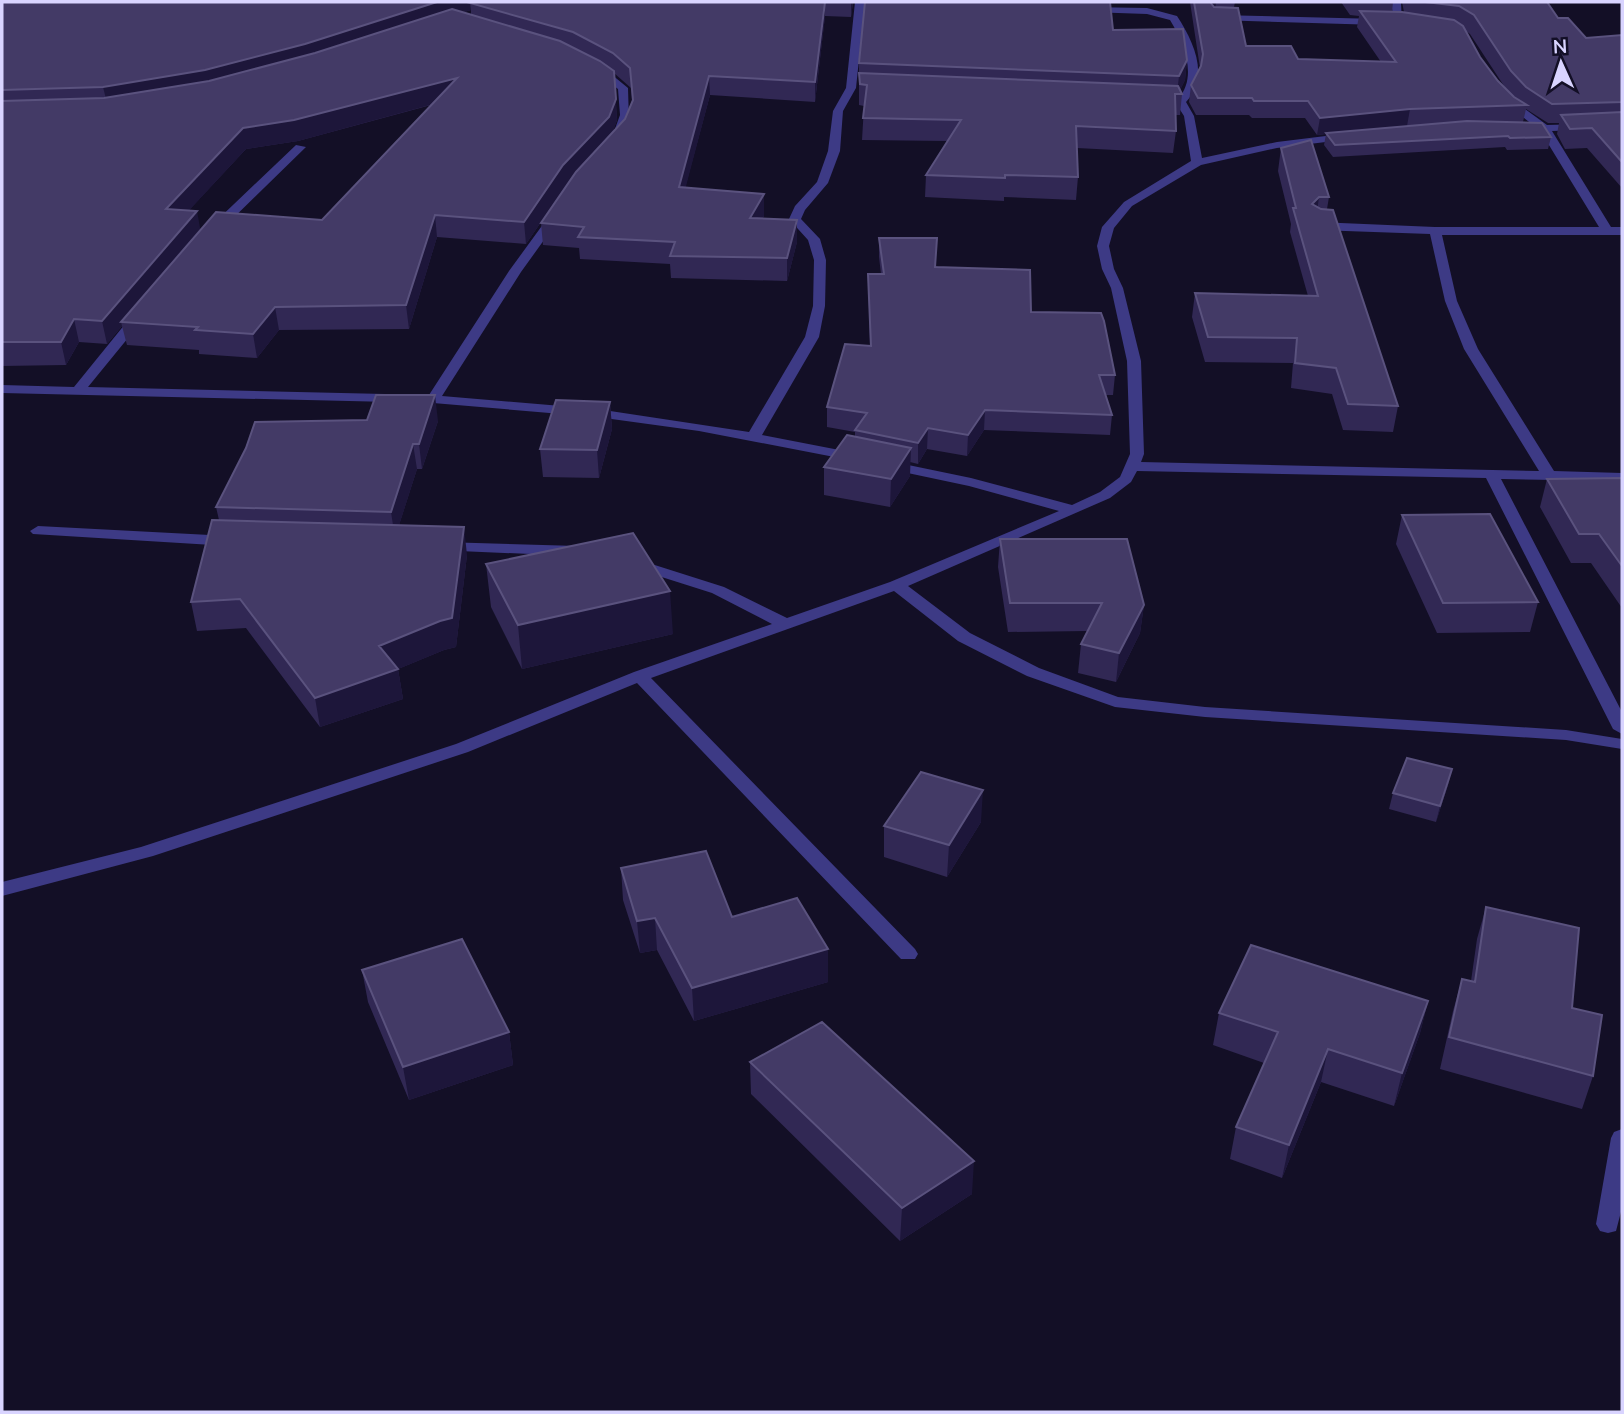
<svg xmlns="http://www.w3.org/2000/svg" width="1624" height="1414" font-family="Mulish,sans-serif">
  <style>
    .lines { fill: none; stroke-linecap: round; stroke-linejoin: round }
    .minor { fill: #3d3a85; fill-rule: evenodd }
    .wall { fill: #312854; fill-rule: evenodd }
    .shaded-wall { fill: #1d163a }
    .building { fill: #433a66; stroke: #5a527e; stroke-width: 2 }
  </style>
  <rect width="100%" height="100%" fill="#130f26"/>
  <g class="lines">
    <path class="minor" d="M855,2H865L856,88L843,111L840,151L828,183L805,210L801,219L820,239L826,260L825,306L819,337L762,435L860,454L862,457L860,460L855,461L699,431L597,417L433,403L2,393V385L74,387L134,313L139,312L146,316L88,387L429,395L509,271L552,212L556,211L562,215L521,272L442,396L597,409L749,432L805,337L813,306L814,260L808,240L789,219L795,206L817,182L828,151L833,111L846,88Z
      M1391,2H1401L1402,24L1394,22Z
      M1086,7L1147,8L1177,16C1194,42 1210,77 1186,102L1194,116L1202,158L1277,142L1350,133L1355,136L1350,139L1277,148L1201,165L1132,206L1114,228L1109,246L1114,269L1123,288L1141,361L1144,454L1141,462L1539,471L1464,349L1445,301L1430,234L1317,230L1311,226L1317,222L1435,227H1599L1541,132L1520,131V127L1533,125L1501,100L1510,98L1547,125L1622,123V129L1552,131L1611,227H1622V235H1442L1457,301L1478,349L1554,471L1622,473V481L1501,479L1622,712V734L1613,729L1486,478L1137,471L1131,482L1110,498L908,586L970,633L1039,668L1118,697L1205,707L1566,730L1622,739V749L1566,740L1205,717L1115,707L1027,676L958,641L894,591L651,678L915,949L918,954L915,959H901L637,683L468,752L153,856L2,896V882L141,847L456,744L634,672L772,624L712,593L627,566L625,563L627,560H639L724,587L787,618L890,582L1059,511L969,486L884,468L882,465L884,462L889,461L971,478L1072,505L1100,492L1120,477L1130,454L1127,361L1111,288L1102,269L1097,246L1102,227L1124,202L1191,161L1184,116L1177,105L1153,100L1158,97L1178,99C1198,77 1184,43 1170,20L1147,14L1089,12L1086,11Z
      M1218,15L1379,19L1384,22L1379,25L1215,20L1213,18Z
      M592,65H600L628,88L629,121L621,142L611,140L620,115L618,89L592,69Z
      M296,145L306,147L219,232H211V226Z
      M38,526L229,536L237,541L229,546L33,534L30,531Z
      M442,542L578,546L586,551L578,556L436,550L434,547L436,544Z
      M1622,1129V1208L1616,1231L1608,1233L1600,1231L1596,1224L1611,1138L1614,1132Z"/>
  </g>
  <path class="wall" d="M2,2H853L851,17L825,16L815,102L710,95L685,188L764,194V216L763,218L797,220V242L787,281L671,278L670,264L580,259L579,248L543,245L541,223L569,182L565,187L526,244L437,237L409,329L279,330L257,358L199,354V350L127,345L122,326L107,344L79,342L66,365L2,366ZM471,10V15L464,12ZM614,73L631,88L632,101L625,119L612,133L617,120ZM431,105L322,220L201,230L189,210L246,149L298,141Z
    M1190,2H1235L1234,7L1246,46L1298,59L1381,62L1357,27L1359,16L1350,15L1341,2H1330H1393L1392,12H1404L1402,2H1547L1558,18L1586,38L1622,35V188L1587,148L1565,149L1557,134L1559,123H1548L1526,109L1523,122L1551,137L1548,149L1507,150L1505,147L1333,157L1324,145L1326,134L1317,135L1305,118H1252L1249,115H1196L1189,102L1191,85L1200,68ZM1466,31L1470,34L1506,89L1498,81L1480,57Z
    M1113,30L1187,60L1185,80L1180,90L1182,94L1180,115H1175L1176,131L1173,153L1077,148L1078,177L1076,200L1004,197V201L925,197L926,175L947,141L862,140L864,106L859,105V63Z
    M1281,148L1329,197L1327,209L1398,406L1393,432L1343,430L1332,394L1291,388L1293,363L1205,362L1192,317L1195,293L1308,296L1290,232L1291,224L1278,171Z
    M879,238L1031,312L1115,375L1113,395H1106L1112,415L1110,435L984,430L967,456L927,449L918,464L910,462V476L890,507L824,495V467L855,436V432L827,427V407L870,346L868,274H881L879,257Z
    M610,402L612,429L599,478L543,477L540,449Z
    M438,421L422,469H417L399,525L467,555L456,647L444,650L398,669L403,699L320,727L246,628L197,631L191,602L219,520L216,507Z
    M1622,478V608L1591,563H1571L1540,507L1547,479Z
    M1402,515L1538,602L1530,632L1437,633L1396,544Z
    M1000,539L1144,605L1140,633L1116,682L1078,673L1081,644L1087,631L1008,632L998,567Z
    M486,564L673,634L522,669L491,607Z
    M1452,769L1448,785L1436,822L1389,809L1393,793Z
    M981,822L947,877L884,857V826Z
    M621,868L732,917L828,949V982L694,1021L657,950L640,953L623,900Z
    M1486,907L1572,1008L1593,1076L1582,1109L1440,1069L1453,1011L1462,979L1471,981L1477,939Z
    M362,970L509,1032L513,1065L409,1100L368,1002Z
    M1428,1001L1420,1033L1394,1106L1321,1082L1282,1178L1230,1159L1236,1127L1264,1063L1213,1045L1219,1013Z
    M750,1062L972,1194L900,1241L751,1094Z"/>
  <path class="shaded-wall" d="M437,2H496L470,3L471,10L308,63L108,107L103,87Z
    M825,2V16L815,102V82Z
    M851,2H853L851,17Z
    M1209,2H1216L1215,12Z
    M1187,60L1185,80L1178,94H1177L1179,76Z
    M709,76L710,95L680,209L679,187Z
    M457,78L459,97L298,141L246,149L170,231L166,209L243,128Z
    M616,99L617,120L611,138L565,187L526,244L524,222L563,165Z
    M1410,109L1407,126L1317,135L1320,118Z
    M764,194V216L751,240L750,218Z
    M1319,197L1316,220L1312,204Z
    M197,211L201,233L121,322L122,326L107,344L102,321Z
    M435,215L437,237L409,329L406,305Z
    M797,220V242L787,281V258Z
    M275,307L279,330L257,358L253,334Z
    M74,319L79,342L66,365L61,342Z
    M435,395L438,421L422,469L419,444Z
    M610,402L612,429L599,478L597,450Z
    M985,410L984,430L967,456L968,435Z
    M928,428L927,449L918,464V443Z
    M413,444L417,469L395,538L391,512Z
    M911,448L910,476L890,507L891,479Z
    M464,527L467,555L456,647L444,650L391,672L398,669L403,699L320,727L315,698L379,646Z
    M670,591L673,634L522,669L518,625Z
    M1144,605L1140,633L1116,682L1119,653Z
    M1452,769L1448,785L1436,822L1440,806Z
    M983,790L981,822L947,877L949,845Z
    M655,918L657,950L640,953L637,921Z
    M828,949V982L694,1021L692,988Z
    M1428,1001L1420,1033L1394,1106L1402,1073Z
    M509,1032L513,1065L409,1100L403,1067Z
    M1328,1049L1321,1082L1282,1178L1289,1145Z
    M974,1161L972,1194L900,1241L902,1208Z"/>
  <path class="building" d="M2,2H437L305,44L205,70L103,87L2,90Z
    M473,2H825L815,82L709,76L679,187L764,194L750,218L797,220L787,258L670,256L675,242L578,237L584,227L541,223L576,172L625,119L633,100L630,68L613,53L573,32L470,3Z
    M865,2H1110L1113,30L1183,29L1187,60L1179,76L859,63Z
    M1194,2H1210L1214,7L1238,8L1246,46H1291L1298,59L1396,62L1360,11L1402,12L1454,20L1463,26L1480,57L1498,81L1514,97L1527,105L1410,109L1320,118L1308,101H1254L1252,98H1198L1191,85L1201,66L1203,54Z
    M1425,2H1547L1558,18H1568L1586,38L1622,35V102L1552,104L1526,87L1511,71L1474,15L1459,6Z
    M452,9L560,41L600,61L614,71L616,99L609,117L563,165L524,222L435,215L406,305L275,307L253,334L195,330L198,327L121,322L216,212L322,220L457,78L294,120L243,128L166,209L197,211L102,321L74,319L61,342H2V101L104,98L209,81L315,53Z
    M859,73L1178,86L1182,94H1175L1176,131L1076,126L1078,177L1005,175V178L926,175L961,120L863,118L867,85L860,84Z
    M1622,112V162L1592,128L1570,129L1561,115Z
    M1467,121L1542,123L1551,137L1510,138L1508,136L1335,145L1326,133Z
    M1311,140L1329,197H1319L1312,204L1321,209L1333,210L1398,406L1348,404L1336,368L1295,363L1297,338L1208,337L1195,293L1318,296L1293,208H1296L1281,148Z
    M879,238H937L935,267L1030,270L1031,312L1101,313L1104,321L1115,375H1099L1112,415L985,410L968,435L928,428L918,443L855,430L867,413L827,407L845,344L871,346L868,274H884Z
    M376,395H435L419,444H413L391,512L216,507L246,448L255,422L367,420Z
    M556,400L610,402L597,450L540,449Z
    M847,435L911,448L891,479L824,467Z
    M1622,478V566L1599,534H1579L1547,479Z
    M1490,514L1538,602L1443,603L1402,515Z
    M212,520L464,527L452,618L440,621L379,646L398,669L315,698L240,599L191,602Z
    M633,533L670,591L518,625L486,564Z
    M1000,539H1127L1144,605L1119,653L1081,644L1102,603H1010Z
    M1407,758L1452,769L1440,806L1393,793Z
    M921,772L983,790L949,845L884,826Z
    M706,851L732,917L797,898L828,949L692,988L655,918L637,921L621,868Z
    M1486,907L1579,928L1572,1008L1602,1015L1593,1076L1449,1037L1462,979L1475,982Z
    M462,939L509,1032L403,1067L362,970Z
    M1251,945L1428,1001L1402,1073L1328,1049L1289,1145L1236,1127L1278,1032L1219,1013Z
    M822,1022L974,1161L902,1208L750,1062Z"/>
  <rect width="1624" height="1414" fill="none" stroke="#d9d4ff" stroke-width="7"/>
  <g transform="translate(1561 63) rotate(357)" stroke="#130f26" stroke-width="5" paint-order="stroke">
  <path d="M0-5L12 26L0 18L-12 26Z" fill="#d9d4ff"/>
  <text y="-10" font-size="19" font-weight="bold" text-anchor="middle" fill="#d9d4ff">N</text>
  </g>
</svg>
